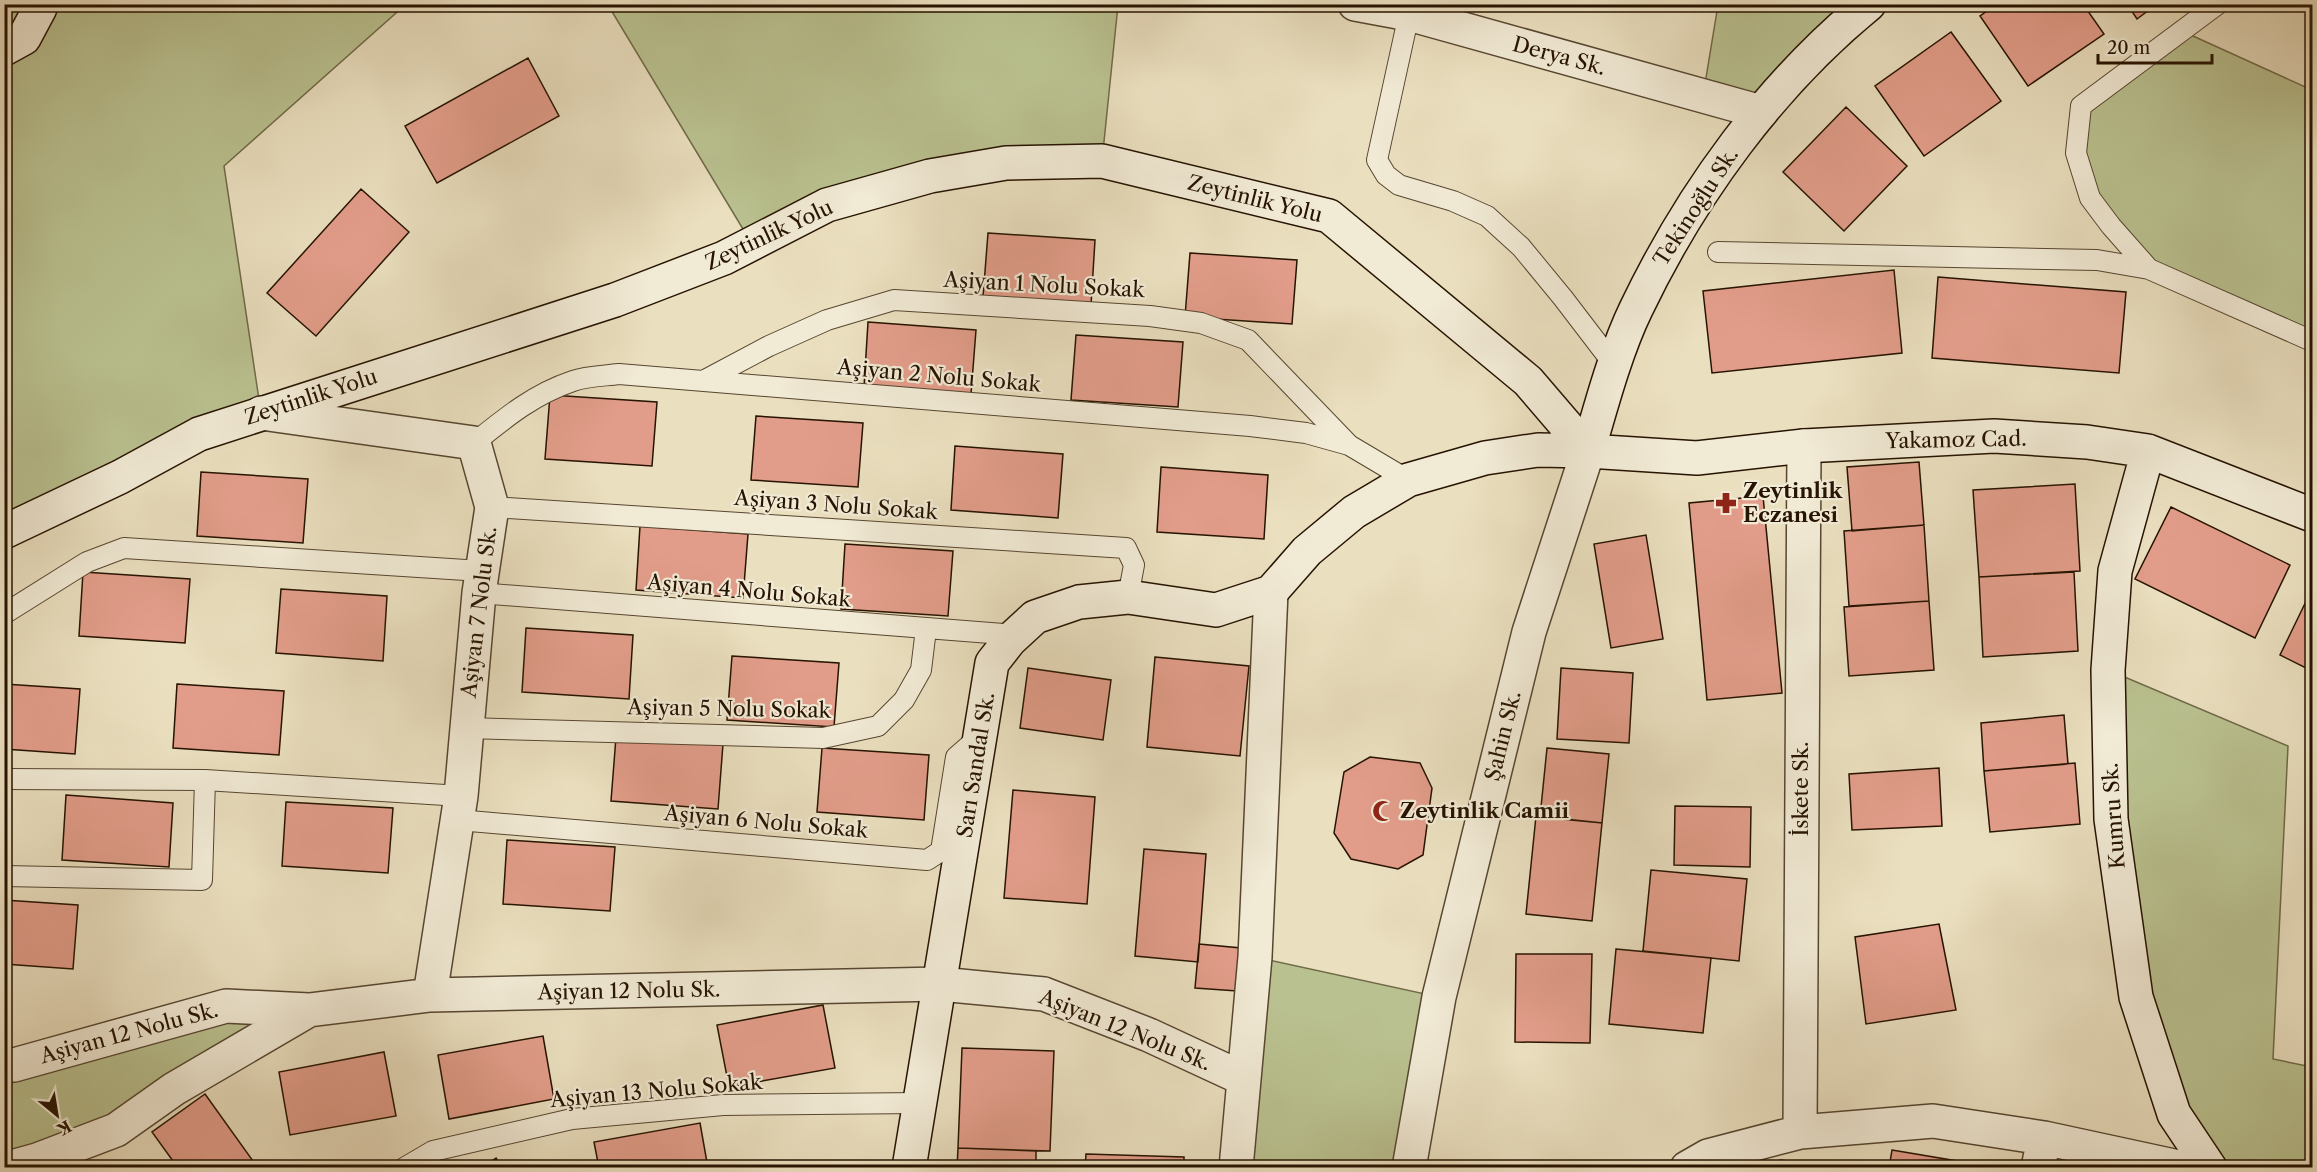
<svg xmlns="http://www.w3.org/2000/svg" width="2317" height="1172" font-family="'Libre Caslon Text',serif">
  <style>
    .green { fill: #bac190; stroke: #706a48; stroke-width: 1.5 }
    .building { fill: #e29d8a; stroke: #261300; stroke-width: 1.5 }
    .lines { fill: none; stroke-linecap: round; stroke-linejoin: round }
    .lane-casing { stroke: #574630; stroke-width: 22 }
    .street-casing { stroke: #574630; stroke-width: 36 }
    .secondary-casing { stroke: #261300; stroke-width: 36 }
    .lane { stroke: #f1ead5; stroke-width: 20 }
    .street { stroke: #f1ead5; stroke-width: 33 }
    .secondary { stroke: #f1ead5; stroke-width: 33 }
    .labels { text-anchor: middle; stroke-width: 4.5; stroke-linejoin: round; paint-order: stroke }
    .street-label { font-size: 21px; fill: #261300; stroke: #f1ead5 }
    .poi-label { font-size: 21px; font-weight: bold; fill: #261300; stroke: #f1ead5; text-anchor: start }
  </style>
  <rect width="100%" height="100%" fill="#eadfbf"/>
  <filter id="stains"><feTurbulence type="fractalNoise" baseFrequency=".00333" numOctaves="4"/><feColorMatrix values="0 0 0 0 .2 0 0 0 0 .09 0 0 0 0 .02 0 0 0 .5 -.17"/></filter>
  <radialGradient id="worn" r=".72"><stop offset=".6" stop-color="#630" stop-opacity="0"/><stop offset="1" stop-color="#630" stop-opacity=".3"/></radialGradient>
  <path class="green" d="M5,5H405L224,166L261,413L5,532Z
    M608,5H1118L1102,161L1006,163L752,244Z
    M1718,5H1869L1761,112L1703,96Z
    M2182,31L2312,90V341L2149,269L2090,198L2081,106Z
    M2108,670L2288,746L2273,1059L2312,1067V1167H2210L2136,997Z
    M1255,957L1439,997L1409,1167L1236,1168Z
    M309,1010L174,1089L5,1168V1064L166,1022Z"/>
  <path class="building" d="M1997,4H2083L2104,34L2028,86L1980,16Z
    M2127,4H2157L2137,19Z
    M1951,32L2001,101L1924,156L1875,86Z
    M528,58L559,116L437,183L405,126Z
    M1846,107L1907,166L1844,231L1783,172Z
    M361,189L409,232L316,336L267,293Z
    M988,233L1095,240L1091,305L983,297Z
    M1190,253L1297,260L1292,324L1185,317Z
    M1894,270L1902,353L1712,373L1703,291Z
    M1938,277L2126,292L2119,373L1932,358Z
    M868,322L976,330L971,394L864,387Z
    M1076,335L1183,342L1178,407L1071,400Z
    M550,395L657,402L652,466L545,459Z
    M756,416L863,423L858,487L751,480Z
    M955,446L1063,454L1058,518L951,510Z
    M1919,462L1924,525L1852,531L1847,467Z
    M1161,467L1268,475L1264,539L1157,532Z
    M201,472L308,479L303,543L197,536Z
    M2075,484L2080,571L1979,577L1973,490Z
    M1763,496L1782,693L1707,700L1689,503Z
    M2171,507L2290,565L2255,638L2135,579Z
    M1924,525L1929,601L1849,606L1844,531Z
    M640,526L748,534L743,598L636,590Z
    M1646,535L1663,639L1611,648L1594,544Z
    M845,544L953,551L948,616L841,609Z
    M83,572L190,579L185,643L79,636Z
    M2074,572L2078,651L1983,657L1979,577Z
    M281,589L387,596L383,661L276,653Z
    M2312,589V671L2280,655Z
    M1929,601L1934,670L1849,676L1844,607Z
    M526,628L633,635L629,699L522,692Z
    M732,656L839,663L834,727L727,720Z
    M1155,657L1249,666L1240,756L1147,747Z
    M1028,668L1111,680L1103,740L1020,728Z
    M1561,668L1633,673L1629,743L1557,739Z
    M4,684L80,689L75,754L4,749Z
    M177,684L284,691L279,755L173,748Z
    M2064,715L2068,764L1984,771L1981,723Z
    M616,737L723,744L718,809L611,801Z
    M822,748L929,755L924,820L817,812Z
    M1547,748L1609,754L1602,823L1540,817Z
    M1370,757L1420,763L1432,788L1423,855L1398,869L1351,859L1334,833L1344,772Z
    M2075,763L2080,824L1990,832L1984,771Z
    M1939,768L1942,826L1852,830L1849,774Z
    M1013,790L1095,797L1087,904L1004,898Z
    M66,795L173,803L169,867L62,860Z
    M286,802L393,808L388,873L282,866Z
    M1675,806L1751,807L1750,867L1674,865Z
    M1536,816L1602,823L1592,921L1526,914Z
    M507,840L615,847L610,911L503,904Z
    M1144,849L1206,854L1198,962L1135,956Z
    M1651,870L1747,879L1739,961L1643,951Z
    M4,900L78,905L73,969L4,964Z
    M1939,924L1956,1010L1866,1024L1855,937Z
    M1199,944L1241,948L1237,991L1195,988Z
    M1616,949L1711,958L1703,1033L1609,1024Z
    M1516,954H1592L1590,1043L1515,1042Z
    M823,1005L835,1068L729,1087L717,1025Z
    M543,1036L554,1099L449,1119L438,1055Z
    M962,1048L1054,1051L1050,1151L958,1148Z
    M384,1052L396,1116L290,1135L279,1072Z
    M205,1094L258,1168H178L152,1132Z
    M700,1123L708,1168H599L594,1142Z
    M958,1148L1036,1151V1168H957Z
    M1892,1150L1975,1164V1168H1889Z
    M1086,1154L1184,1157V1168H1085Z
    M496,1158L502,1168H481Z
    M1780,1160L1837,1168H1779Z"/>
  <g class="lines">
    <defs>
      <path id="lane" d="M1409,14L1377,160L1386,175L1399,185L1453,201L1487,216L1521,247L1563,298L1615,366
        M1718,252L2097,260L2149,269L2312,341
        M2149,269L2111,226L2090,198L2076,153L2081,106L2218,4
        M705,380L769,346L827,320L894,300L1150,316L1201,323L1248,340L1349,445
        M474,443C505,418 534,394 573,381C587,376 604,376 619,374L1250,426L1306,433L1349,445L1408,480
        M492,507L1126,548L1134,565L1128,597
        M479,593L1016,635
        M4,614L87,562L124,548L481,571
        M466,728L823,738L878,726L904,700L921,670L926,629
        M4,779L205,780L461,796
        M458,820L927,860L941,851L956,757L979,737
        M4,876L202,880L205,780
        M404,1168L433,1151L572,1119L723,1105L920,1103"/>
      <path id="street" d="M1355,4L1409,14L1761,112
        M261,413L474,443L492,507L479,593L461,796L430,995
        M4,1064L14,1065L226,1006L309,1010L430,995L940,984L1044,994L1149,1035L1244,1079
        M1800,1132L1804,446
        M37,1160L116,1130L174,1089L309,1010
        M8,1168L37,1160L58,1164
        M1236,1168L1255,957L1271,592
        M1409,1168L1439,997L1529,632L1588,451
        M1687,1168L1708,1156L1800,1132L1933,1121L2044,1138L2183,1168
        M2038,1168L2044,1138"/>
      <path id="secondary" d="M4,49L24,38L40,8L39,4
        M1588,451C1601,406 1616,350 1636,309C1691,194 1770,85 1869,4
        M2148,451L2115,571L2108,670L2111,819L2136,997L2174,1114L2210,1168
        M4,532L120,477L199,434L615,300L724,258L827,205L930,176L1006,163L1102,161L1329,216L1528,381L1588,451
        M909,1168L992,663L1010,640L1035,617L1079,602L1128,597L1216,610L1271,592L1307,551L1354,512L1408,480L1485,458L1538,450L1588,451L1697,458L1804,446L1994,436L2087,442L2148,451L2312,515"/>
    </defs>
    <use href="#lane" class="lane-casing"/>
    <use href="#street" class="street-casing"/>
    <use href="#secondary" class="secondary-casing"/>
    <use href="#lane" class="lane"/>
    <use href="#street" class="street"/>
    <use href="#secondary" class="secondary"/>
  </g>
  <defs>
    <symbol id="pharmacy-bare" viewBox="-9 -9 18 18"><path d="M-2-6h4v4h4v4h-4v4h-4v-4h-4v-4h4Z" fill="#8f2418" stroke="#f1ead5" stroke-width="2.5" paint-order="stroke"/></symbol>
    <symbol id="mosque-bare" viewBox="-9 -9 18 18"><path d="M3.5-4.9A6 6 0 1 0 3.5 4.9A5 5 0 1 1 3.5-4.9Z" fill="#8f2418" stroke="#f1ead5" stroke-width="2.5" paint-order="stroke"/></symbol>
  </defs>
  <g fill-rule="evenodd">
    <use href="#pharmacy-bare" x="1711" y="488" width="30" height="30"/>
    <use href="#mosque-bare" x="1368" y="796" width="30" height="30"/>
  </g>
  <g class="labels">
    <g class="street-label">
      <text transform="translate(1559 56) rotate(15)" y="7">Derya Sk.</text>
      <text transform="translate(1255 199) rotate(14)" y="7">Zeytinlik Yolu</text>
      <text transform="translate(1696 207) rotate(-57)" y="7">Tekinoğlu Sk.</text>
      <text transform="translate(769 235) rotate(-25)" y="7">Zeytinlik Yolu</text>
      <text transform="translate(1044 285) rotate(3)" y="7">Aşiyan 1 Nolu Sokak</text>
      <text transform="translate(939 376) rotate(5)" y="7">Aşiyan 2 Nolu Sokak</text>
      <text transform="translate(311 397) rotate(-18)" y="7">Zeytinlik Yolu</text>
      <text transform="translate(1956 440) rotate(-1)" y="7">Yakamoz Cad.</text>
      <text transform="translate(836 505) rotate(4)" y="7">Aşiyan 3 Nolu Sokak</text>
      <text transform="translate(749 591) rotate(5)" y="7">Aşiyan 4 Nolu Sokak</text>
      <text transform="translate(479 612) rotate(-83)" y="7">Aşiyan 7 Nolu Sk.</text>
      <text transform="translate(729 709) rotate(1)" y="7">Aşiyan 5 Nolu Sokak</text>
      <text transform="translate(1503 736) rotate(-76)" y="7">Şahin Sk.</text>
      <text transform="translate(976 765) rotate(-81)" y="7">Sarı Sandal Sk.</text>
      <text transform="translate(1801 789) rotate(-90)" y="7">İskete Sk.</text>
      <text transform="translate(2114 816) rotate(-94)" y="7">Kumru Sk.</text>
      <text transform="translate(766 822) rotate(5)" y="7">Aşiyan 6 Nolu Sokak</text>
      <text transform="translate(629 991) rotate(-1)" y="7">Aşiyan 12 Nolu Sk.</text>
      <text transform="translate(1125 1030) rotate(22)" y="7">Aşiyan 12 Nolu Sk.</text>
      <text transform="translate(129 1033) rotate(-15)" y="7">Aşiyan 12 Nolu Sk.</text>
      <text transform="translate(656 1091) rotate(-5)" y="7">Aşiyan 13 Nolu Sokak</text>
    </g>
    <g class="poi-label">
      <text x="1743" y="498">Zeytinlik<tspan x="1743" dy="24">Eczanesi</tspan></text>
      <text x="1400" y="818">Zeytinlik Camii</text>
    </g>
  </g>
  <rect width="2317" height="1172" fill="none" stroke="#eadfbf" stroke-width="24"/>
  <rect x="6" y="6" width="2305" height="1160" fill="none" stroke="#261300" stroke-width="3"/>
  <rect x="12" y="12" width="2293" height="1148" fill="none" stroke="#261300" stroke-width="1.5"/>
  <g transform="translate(57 1115) rotate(150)" stroke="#f1ead5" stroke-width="4.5" paint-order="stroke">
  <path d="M0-4.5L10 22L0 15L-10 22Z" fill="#261300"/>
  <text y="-9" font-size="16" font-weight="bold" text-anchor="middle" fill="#261300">K</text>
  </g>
  <path d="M2098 54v9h114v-9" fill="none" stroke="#261300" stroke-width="3"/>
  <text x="2107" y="54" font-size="18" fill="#261300" stroke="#f1ead5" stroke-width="4.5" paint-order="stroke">20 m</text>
  <rect width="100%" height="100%" filter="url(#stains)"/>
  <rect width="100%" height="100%" fill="url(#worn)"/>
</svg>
